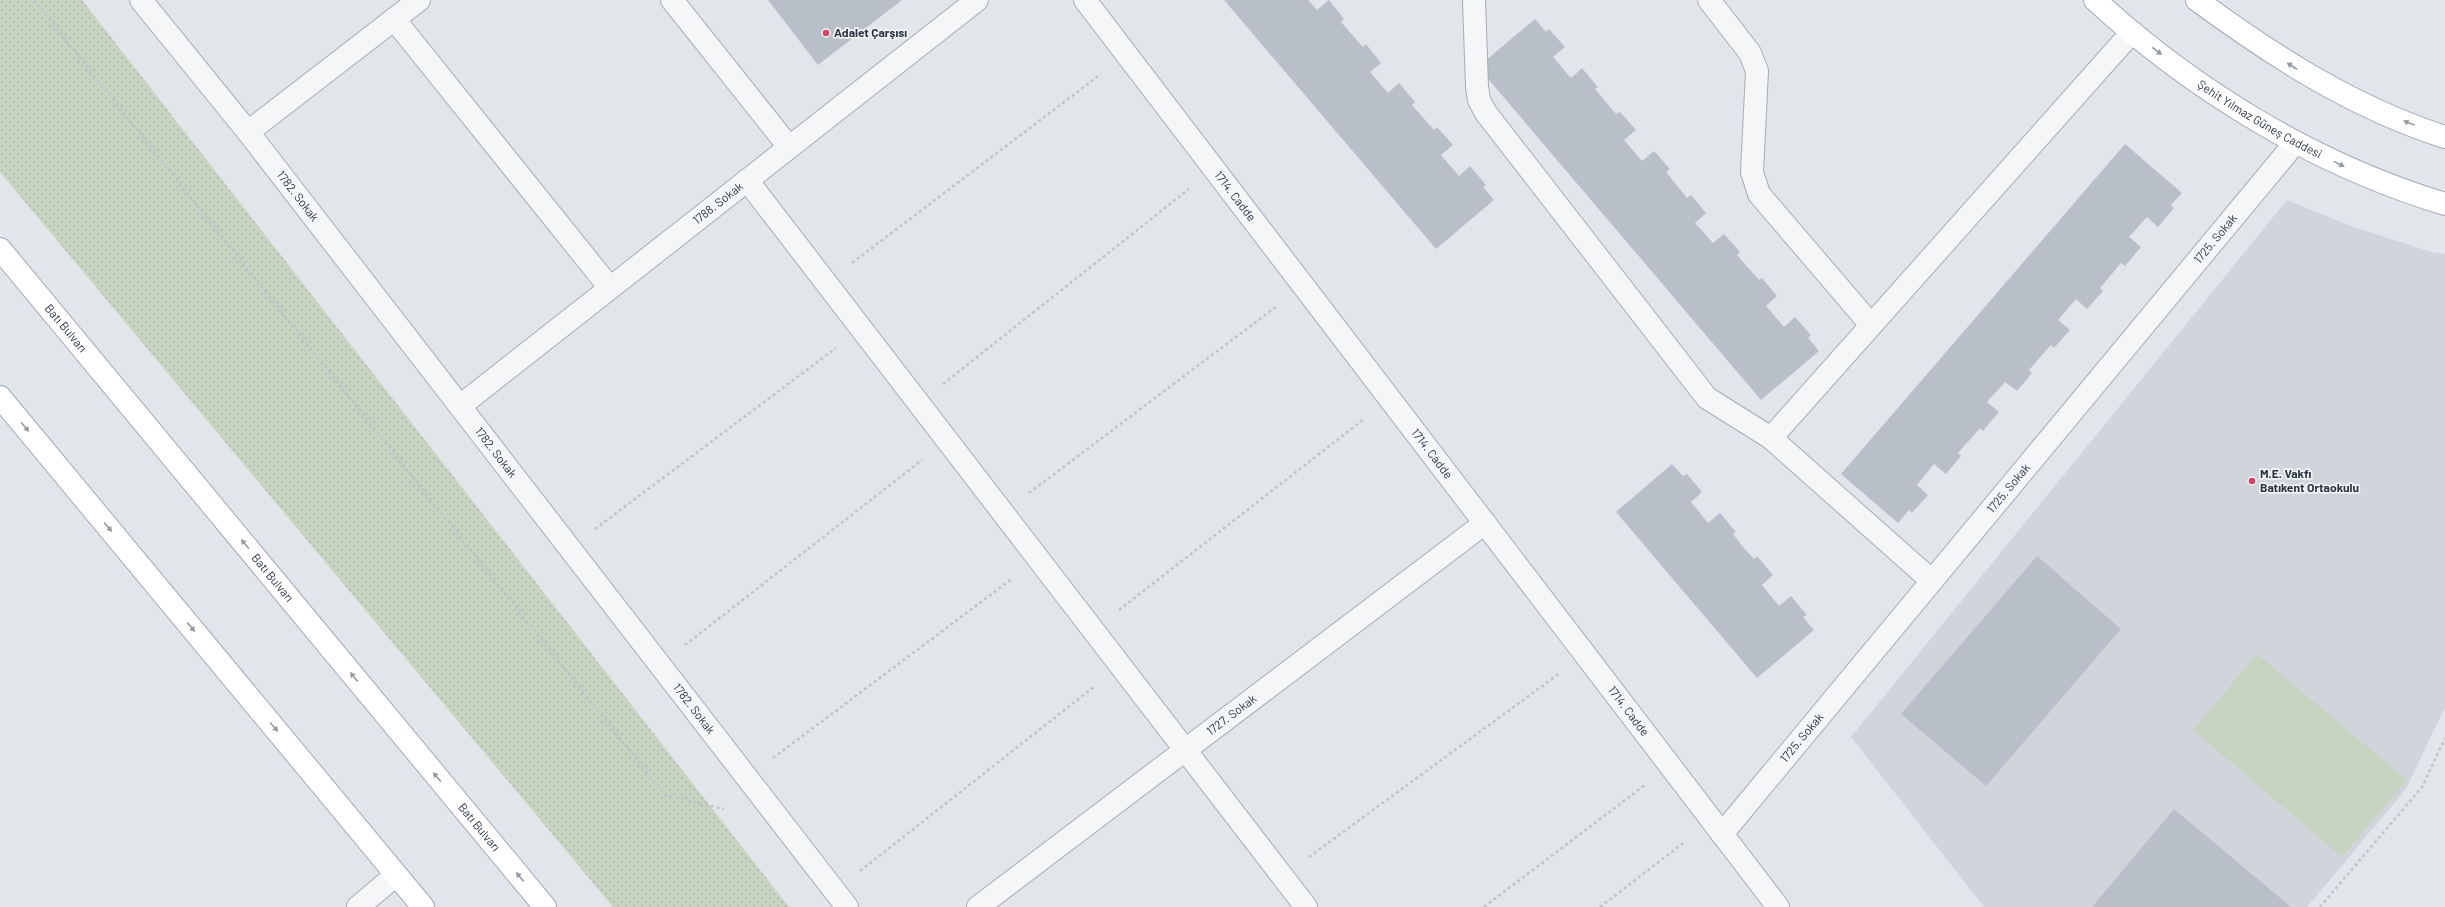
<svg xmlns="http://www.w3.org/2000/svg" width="2445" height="907" font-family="Barlow,sans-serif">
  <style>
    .built { fill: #d0d5dc }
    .grass { fill: url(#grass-dots) }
    .garden { fill: #c8d4c2 }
    .building { fill: #b9bfc8 }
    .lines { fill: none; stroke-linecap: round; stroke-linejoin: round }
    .minor-casing { stroke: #a7adb5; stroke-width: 24 }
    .major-casing { stroke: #a1aab6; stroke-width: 24 }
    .path { stroke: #bfc4c9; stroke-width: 2.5; stroke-dasharray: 3 3; stroke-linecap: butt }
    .minor { stroke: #f4f6f8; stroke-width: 22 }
    .major { stroke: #fff; stroke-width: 22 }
    .oneway { fill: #949aa1 }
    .poi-dot { fill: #d14561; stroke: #f1f4f8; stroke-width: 1.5 }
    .labels { text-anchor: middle; stroke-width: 3.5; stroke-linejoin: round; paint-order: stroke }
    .poi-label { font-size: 12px; font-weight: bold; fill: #293443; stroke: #f1f4f8; text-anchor: start }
    .street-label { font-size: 12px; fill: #293443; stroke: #f1f4f8 }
  </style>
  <defs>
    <pattern id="grass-dots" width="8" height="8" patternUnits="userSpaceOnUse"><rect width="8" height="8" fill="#c8d4c2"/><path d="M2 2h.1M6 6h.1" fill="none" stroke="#acb7a8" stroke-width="1.8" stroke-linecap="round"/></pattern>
  </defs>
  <rect width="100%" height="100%" fill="#e2e6ea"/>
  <path class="built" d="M2287,200L2351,226L2428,251L2445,254V707L2406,789L2307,907H1984L1851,737Z"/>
  <path class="grass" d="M0,0H82L789,907H613L0,172Z"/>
  <path class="garden" d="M2257,654L2407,780L2342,857L2193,730Z"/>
  <path class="building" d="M768,0H902L818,65Z
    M1224,0H1308L1317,10L1329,0L1344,19L1341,22L1363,47L1366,44L1381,63L1370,72L1388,93L1399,83L1415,102L1412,105L1434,130L1437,127L1453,145L1441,155L1459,176L1470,166L1486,185L1483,187L1494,200L1436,249Z
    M1535,19L1546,32L1549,29L1565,47L1553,57L1571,78L1582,68L1598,87L1595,89L1616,114L1620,112L1636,130L1624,140L1642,161L1654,151L1670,169L1666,172L1687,198L1691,195L1706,213L1695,223L1713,243L1724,234L1740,252L1737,255L1759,280L1762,278L1777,296L1766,306L1784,327L1795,317L1811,335L1808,338L1819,351L1761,400L1478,67Z
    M2125,144L2182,193L2171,205L2174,208L2158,227L2147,217L2129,237L2141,247L2125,266L2121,263L2100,288L2103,291L2087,309L2076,299L2058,320L2070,330L2054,348L2051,345L2029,370L2032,373L2017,391L2005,382L1987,402L1999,412L1983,431L1980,428L1958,453L1961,456L1946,474L1934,464L1917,485L1928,495L1912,513L1909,510L1898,523L1841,474Z
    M1672,464L1683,476L1687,474L1702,492L1691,502L1708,523L1720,513L1736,532L1733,534L1743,547L1754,559L1757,556L1773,575L1762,585L1779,606L1791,596L1807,615L1803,617L1814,630L1757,678L1616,512Z
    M2037,556L2121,629L1986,786L1901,714Z
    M2174,809L2291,907H2092Z"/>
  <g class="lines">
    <defs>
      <g id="minor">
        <path id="s1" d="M141,0L248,132L847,907"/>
        <path d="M672,0L789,147"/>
        <path id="s2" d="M1085,0L1778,907"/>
        <path d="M1474,0L1477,87L1479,100L1486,113L1707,398L1771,438L1932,581"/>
        <path d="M1709,0L1750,53L1757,71L1752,172L1759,194L1871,325"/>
        <path d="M394,19L610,288"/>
        <path d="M248,132L419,0"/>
        <path d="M747,180L1306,907"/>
        <path id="s3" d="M460,406L977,0"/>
        <path d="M1771,438L2132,32"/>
        <path id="s4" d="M1722,834L2295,143"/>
        <path d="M358,907L396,875"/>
        <path id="s5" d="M978,907L1485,523"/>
      </g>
      <g id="major">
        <path id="s6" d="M2095,0C2194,91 2316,165 2445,204"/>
        <path d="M2197,0C2273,56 2354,108 2445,137"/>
        <path id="s7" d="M0,249L545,907"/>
        <path d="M0,397L423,907"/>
      </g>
    </defs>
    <use href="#minor" class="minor-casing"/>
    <use href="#major" class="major-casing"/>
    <path class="path" d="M34,0L665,795L724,809
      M852,263L1101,74
      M943,384L1189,189
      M1029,493L1277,306
      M595,529L836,348
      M1119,610L1364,419
      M685,645L922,460
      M773,758L1013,578
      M1309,857L1560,673
      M860,871L1095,686
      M1484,907L1645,785
      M1600,907L1686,841
      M2320,907L2422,787L2445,738"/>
    <use href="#minor" class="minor"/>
    <use href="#major" class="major"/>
  </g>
  <defs><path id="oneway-solid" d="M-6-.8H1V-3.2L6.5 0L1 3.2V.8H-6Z"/></defs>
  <g class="oneway">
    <use href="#oneway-solid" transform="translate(2157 51) rotate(37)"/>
    <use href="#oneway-solid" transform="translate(2292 66) rotate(-147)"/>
    <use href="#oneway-solid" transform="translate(2409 123) rotate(-157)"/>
    <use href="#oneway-solid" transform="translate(2339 164) rotate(26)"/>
    <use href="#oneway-solid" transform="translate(25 427) rotate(50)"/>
    <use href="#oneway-solid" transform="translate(108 527) rotate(50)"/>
    <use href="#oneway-solid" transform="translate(245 544) rotate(-130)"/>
    <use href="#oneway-solid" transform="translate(191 627) rotate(50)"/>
    <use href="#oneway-solid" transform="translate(354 677) rotate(-130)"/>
    <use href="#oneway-solid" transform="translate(274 727) rotate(50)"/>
    <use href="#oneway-solid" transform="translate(437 777) rotate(-130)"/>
    <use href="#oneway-solid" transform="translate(520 877) rotate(-130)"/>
  </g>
  <g class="poi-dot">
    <circle cx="826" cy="33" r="4"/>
    <circle cx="2252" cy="481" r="4"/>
  </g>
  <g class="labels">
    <g class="poi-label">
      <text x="834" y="37">Adalet Çarşısı</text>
      <text x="2260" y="478">M.E. Vakfı<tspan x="2260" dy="14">Batıkent Ortaokulu</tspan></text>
    </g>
    <g class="street-label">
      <text dy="4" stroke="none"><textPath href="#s6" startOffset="204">Şehit Yılmaz Güneş Caddesi</textPath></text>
      <text dy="4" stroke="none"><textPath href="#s1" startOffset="251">1782. Sokak</textPath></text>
      <text dy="4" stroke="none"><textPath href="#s2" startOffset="247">1714. Cadde</textPath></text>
      <text dy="4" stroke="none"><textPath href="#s3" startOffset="328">1788. Sokak</textPath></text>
      <text dy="4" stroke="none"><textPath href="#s4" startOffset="773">1725. Sokak</textPath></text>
      <text dy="4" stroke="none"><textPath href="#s7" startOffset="103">Batı Bulvarı</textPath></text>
      <text dy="4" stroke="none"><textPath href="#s1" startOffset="575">1782. Sokak</textPath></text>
      <text dy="4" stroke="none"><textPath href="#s2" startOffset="571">1714. Cadde</textPath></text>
      <text dy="4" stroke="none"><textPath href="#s4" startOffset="449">1725. Sokak</textPath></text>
      <text dy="4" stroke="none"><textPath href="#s7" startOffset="427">Batı Bulvarı</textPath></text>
      <text dy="4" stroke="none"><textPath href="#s1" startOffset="899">1782. Sokak</textPath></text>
      <text dy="4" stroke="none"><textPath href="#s2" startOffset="895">1714. Cadde</textPath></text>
      <text dy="4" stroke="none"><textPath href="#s5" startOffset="318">1727. Sokak</textPath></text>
      <text dy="4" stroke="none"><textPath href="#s4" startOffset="125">1725. Sokak</textPath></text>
      <text dy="4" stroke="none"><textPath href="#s7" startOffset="751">Batı Bulvarı</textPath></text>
    </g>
  </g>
</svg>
